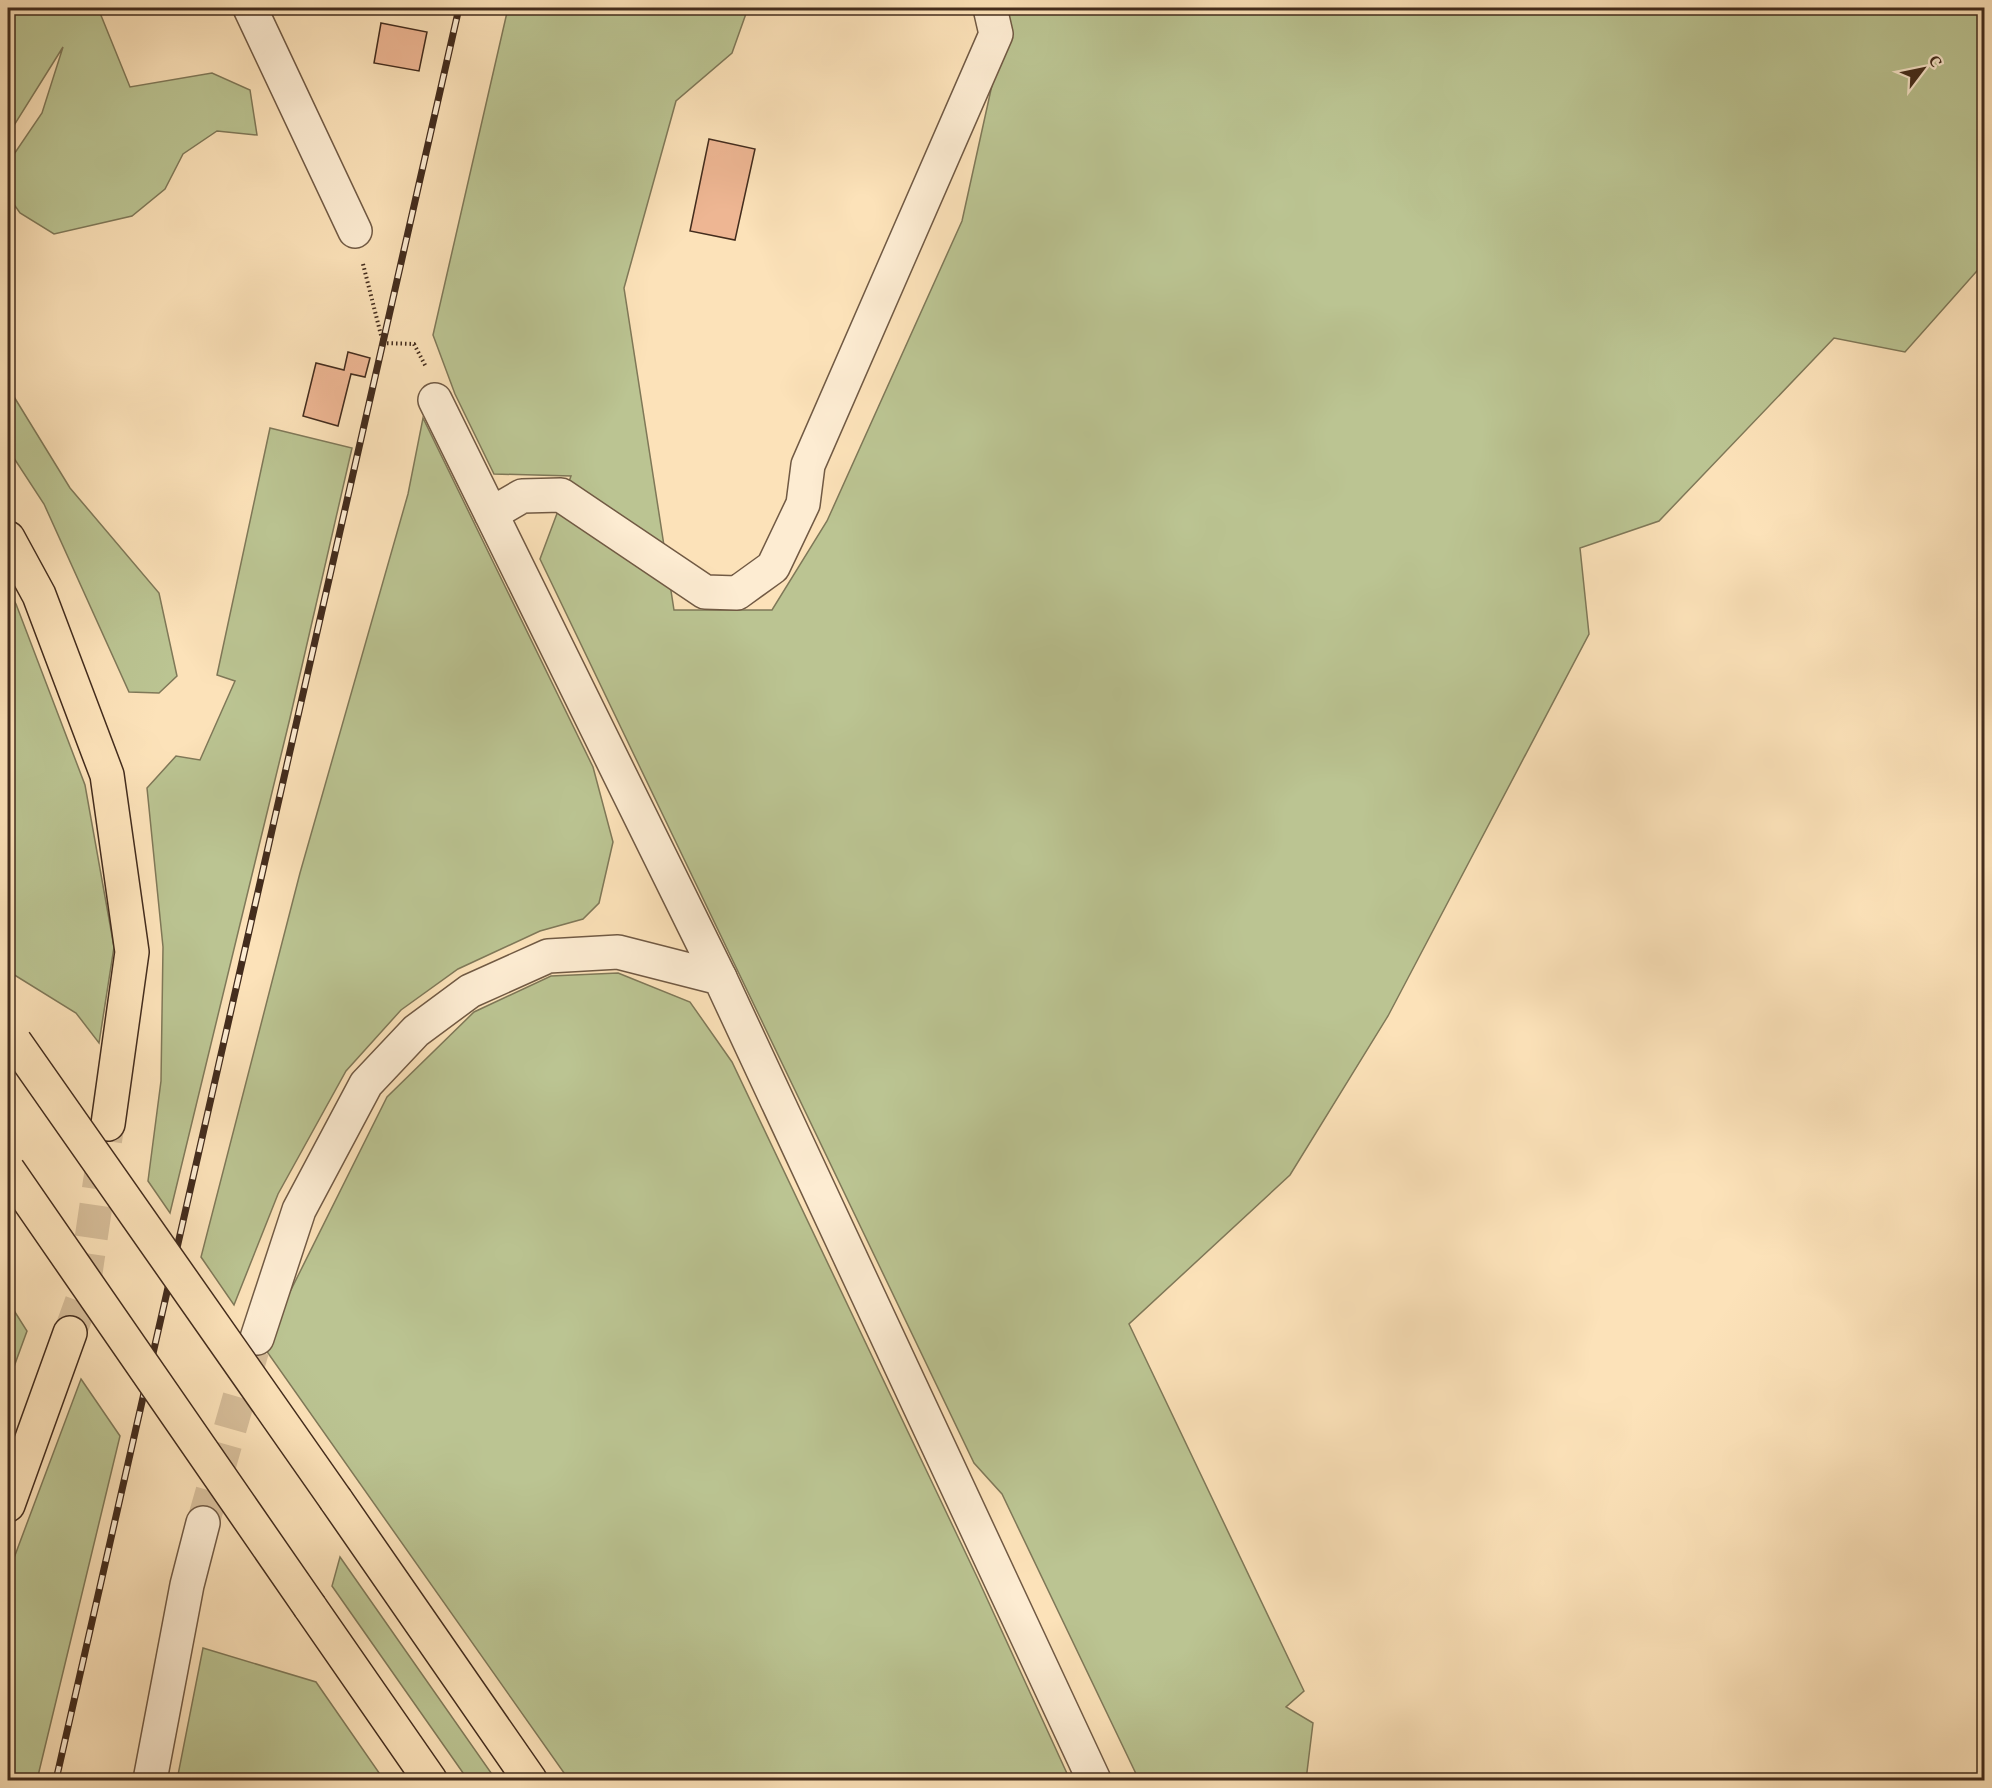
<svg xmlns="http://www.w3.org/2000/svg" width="1992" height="1788" font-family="Vollkorn,serif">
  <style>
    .green { fill: #bbc492; stroke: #7f7858; stroke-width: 1.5 }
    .building { fill: #eeb693; stroke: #432c1d; stroke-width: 1.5 }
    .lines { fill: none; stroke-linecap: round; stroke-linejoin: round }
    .tertiary-tunnel { stroke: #d7be9a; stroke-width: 33; stroke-dasharray: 33 16; stroke-linecap: butt }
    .primary-tunnel { stroke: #d7be9a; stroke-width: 33; stroke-dasharray: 33 16; stroke-linecap: butt }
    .minor-casing { stroke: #715a44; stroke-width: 36 }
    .tertiary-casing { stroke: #715a44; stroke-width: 36 }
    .primary-casing { stroke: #432c1d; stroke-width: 36 }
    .path { stroke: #432c1d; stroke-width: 4; stroke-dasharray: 1.5 3; stroke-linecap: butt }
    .minor { stroke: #fdecd2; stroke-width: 33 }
    .tertiary { stroke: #fdecd2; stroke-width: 33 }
    .primary { stroke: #fce2b9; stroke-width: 33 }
    .rail-casing { stroke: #432c1d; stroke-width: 7 }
    .rail { stroke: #fdecd2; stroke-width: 4.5; stroke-dasharray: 14; stroke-linecap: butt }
    .primary-bridge-casing { stroke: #432c1d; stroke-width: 36; stroke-linecap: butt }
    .primary-bridge { stroke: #fce2b9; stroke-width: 33 }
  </style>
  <rect width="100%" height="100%" fill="#fce2b9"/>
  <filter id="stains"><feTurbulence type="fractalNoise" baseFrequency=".00333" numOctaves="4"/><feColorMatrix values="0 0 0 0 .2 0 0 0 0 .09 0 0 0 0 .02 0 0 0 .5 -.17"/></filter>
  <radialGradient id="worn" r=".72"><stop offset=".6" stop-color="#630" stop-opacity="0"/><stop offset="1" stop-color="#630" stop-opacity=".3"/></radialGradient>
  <path class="green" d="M8,8H98L130,87L212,73L250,90L257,135L217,131L183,154L165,189L132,216L54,234L20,213L8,196V163L42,113L63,47L8,135Z
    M508,8H748L732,53L676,101L624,288L674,610H772L827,521L962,221L1009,8H1984V263L1905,352L1834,338L1659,521L1580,548L1589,634L1388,1016L1290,1175L1129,1324L1304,1691L1286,1707L1313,1723L1306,1780H1139L1002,1494L974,1463L540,559L571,476L494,474L455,394L433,335Z
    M8,387L70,488L159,593L177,676L159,693L129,692L44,504L8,449Z
    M423,418L593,767L613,842L599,903L583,919L540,931L458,969L401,1010L346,1071L278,1194L234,1305L201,1257L300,873L408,494Z
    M270,428L352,448L290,718L170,1213L148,1181L161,1081L163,947L147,788L176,756L200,760L235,681L217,675Z
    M8,590L16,604L85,785L114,947L99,1043L76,1013L8,971Z
    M618,973L690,1002L732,1062L978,1579L1070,1780H569L263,1346L387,1097L474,1012L551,976Z
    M8,1301L27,1331L8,1383Z
    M81,1379L120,1436L37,1780H8V1574Z
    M340,1557L496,1780H468L332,1586Z
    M203,1648L316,1682L384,1780H177Z"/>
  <path class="building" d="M381,23L427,32L419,71L374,63Z
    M709,139L755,149L735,240L690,231Z
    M348,352L370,358L365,377L351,374L338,426L303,416L316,363L344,370Z"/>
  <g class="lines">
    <path class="tertiary-tunnel" d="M203,1523L253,1349"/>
    <path class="primary-tunnel" d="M70,1333L82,1300L108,1124"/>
    <defs>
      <path id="minor" d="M250,8L355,231
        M435,400L720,978
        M491,514L522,496L561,495L705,592L737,593L773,567L803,504L808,465L996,34L990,8"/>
      <path id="tertiary" d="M257,1338L299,1210L366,1084L416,1031L470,991L548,956L618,952L720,978L1094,1780
        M150,1780L187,1585L203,1523"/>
      <path id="primary" d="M8,538L39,595L107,775L132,952L108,1124
        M336,1500L530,1780
        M8,1505L70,1333
        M310,1607L430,1780"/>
    </defs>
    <use href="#minor" class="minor-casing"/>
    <use href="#tertiary" class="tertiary-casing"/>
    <use href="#primary" class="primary-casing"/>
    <path class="path" d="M363,264L383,343L414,344L426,367"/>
    <use href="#minor" class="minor"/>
    <use href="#tertiary" class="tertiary"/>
    <use href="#primary" class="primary"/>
    <defs>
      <path id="rail" d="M56,1780L459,8"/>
    </defs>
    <use href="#rail" class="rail-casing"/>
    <use href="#rail" class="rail"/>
    <defs>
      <path id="primary-bridge" d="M15,1042L336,1500
        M8,1170L310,1607"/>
    </defs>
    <use href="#primary-bridge" class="primary-bridge-casing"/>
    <use href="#primary-bridge" class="primary-bridge"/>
  </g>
  <rect width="1992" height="1788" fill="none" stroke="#fce2b9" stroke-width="30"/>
  <rect x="9" y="9" width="1974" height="1770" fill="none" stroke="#432c1d" stroke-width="3"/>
  <rect x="15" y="15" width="1962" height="1758" fill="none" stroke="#432c1d" stroke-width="1.5"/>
  <g transform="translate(1923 69) rotate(58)" stroke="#fdecd2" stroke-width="4.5" paint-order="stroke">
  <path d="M0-4.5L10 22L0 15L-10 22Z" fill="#432c1d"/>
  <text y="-9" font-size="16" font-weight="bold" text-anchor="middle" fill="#432c1d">С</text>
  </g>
  <rect width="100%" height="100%" filter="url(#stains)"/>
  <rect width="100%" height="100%" fill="url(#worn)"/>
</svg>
